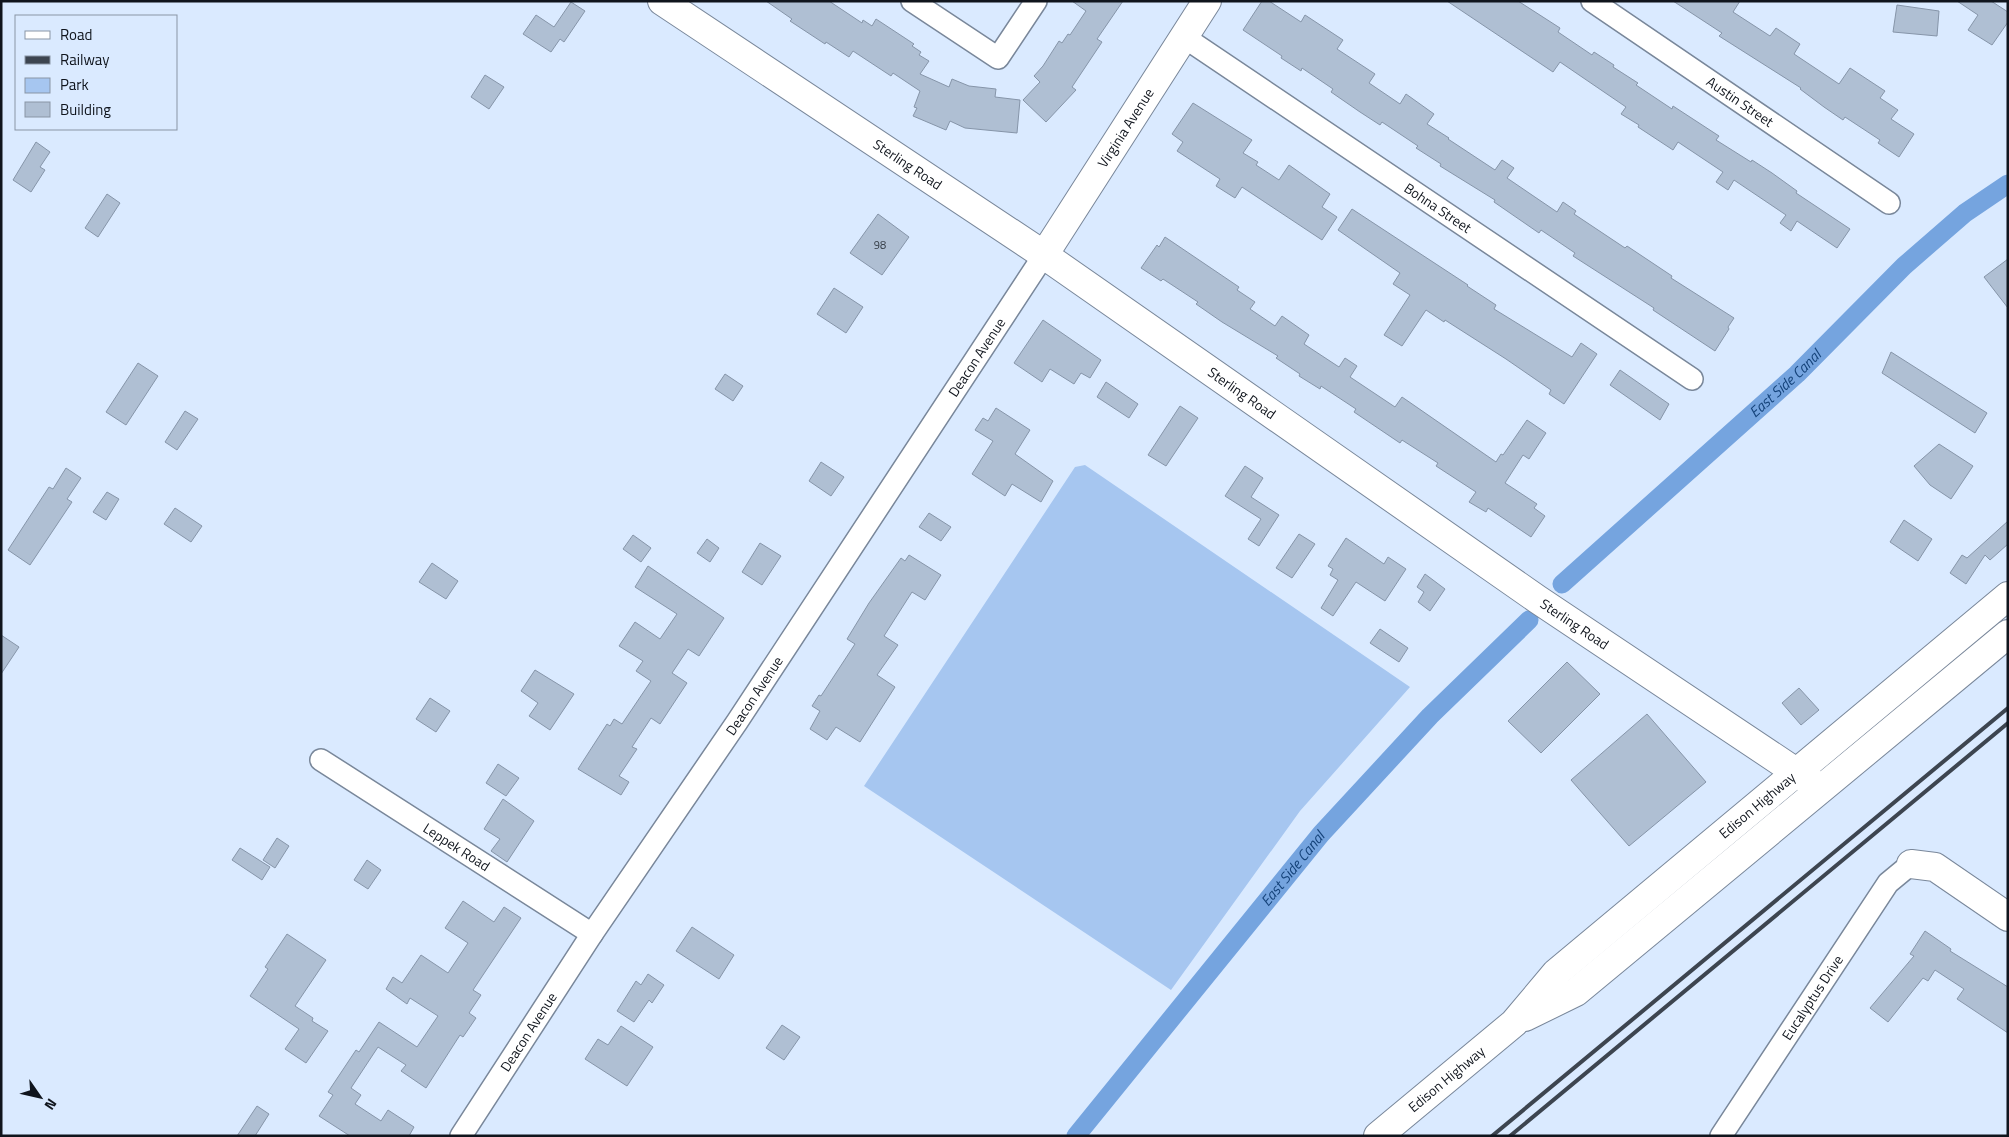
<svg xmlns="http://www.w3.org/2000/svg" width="2009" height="1137" font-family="'Titillium Web',sans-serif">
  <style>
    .green { fill: #a6c6f0 }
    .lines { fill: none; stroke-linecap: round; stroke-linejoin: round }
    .canal { stroke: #75a4df; stroke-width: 19 }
    .building { fill: #afbfd3; stroke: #8695a9 }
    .street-casing { stroke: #79879a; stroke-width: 24 }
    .secondary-casing { stroke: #79879a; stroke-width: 30 }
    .primary-casing { stroke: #79879a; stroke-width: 30 }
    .street { stroke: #fff; stroke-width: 21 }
    .secondary { stroke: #fff; stroke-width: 28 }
    .primary { stroke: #fff; stroke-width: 28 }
    .rail { stroke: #3d4550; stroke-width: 4 }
    .labels { text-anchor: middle; stroke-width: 4.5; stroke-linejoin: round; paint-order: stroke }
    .number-label { font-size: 11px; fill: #38404a }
    .street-label { font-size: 14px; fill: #10151d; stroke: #daeaff }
    .water-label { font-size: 15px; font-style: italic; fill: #15437a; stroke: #daeaff }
  </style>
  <rect width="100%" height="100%" fill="#daeaff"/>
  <path class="green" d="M1085,465L1410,687L1300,811L1171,990L864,786L1075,467Z"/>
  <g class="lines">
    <g class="canal">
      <path id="s1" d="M1562,584L1797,374L1904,266L1965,213L2008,184"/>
      <path id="s2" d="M1076,1136L1321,834L1430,716L1529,620"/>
    </g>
  </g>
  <path class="building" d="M766,1H829L862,23L863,20L872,26L876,19L914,44L912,46L921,52L919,55L929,61L920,74L949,87L952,79L969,86L996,89L995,97L1020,100L1017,133L965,128L950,121L946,130L913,116L917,108L914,107L920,91L893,73L891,76L853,51L849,57L826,42L825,44L790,21L792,19Z
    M1072,1H1123L1097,39L1102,42L1072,87L1076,90L1046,122L1023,100L1040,82L1034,76L1043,66L1059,41L1062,43L1068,34L1070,35L1086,11Z
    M1262,1H1269L1301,22L1305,15L1343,40L1337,49L1375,74L1369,83L1400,104L1406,94L1434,114L1427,124L1449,138L1448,139L1495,170L1502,160L1514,168L1507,178L1529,193L1557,212L1563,202L1576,211L1574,214L1625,248L1627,246L1672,276L1671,278L1734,318L1728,327L1729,329L1715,351L1653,310L1654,308L1573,256L1575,253L1541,230L1539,233L1494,202L1495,200L1440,166L1441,164L1416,148L1418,146L1382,122L1380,125L1360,112L1331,92L1333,89L1302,68L1301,71L1281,58L1282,56L1243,30Z
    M1447,1H1518L1560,28L1558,32L1592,55L1594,52L1614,65L1613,67L1638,83L1636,85L1672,109L1673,106L1719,136L1716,140L1751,162L1752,160L1772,173L1797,191L1796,193L1850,229L1837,248L1797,221L1791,231L1780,223L1786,215L1734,180L1728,190L1716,182L1723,172L1678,142L1673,150L1638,127L1639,125L1621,114L1626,107L1560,62L1553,72Z
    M1673,1H1740L1733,12L1770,36L1776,28L1800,44L1794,54L1839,84L1850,68L1885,91L1880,98L1898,110L1891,119L1914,134L1899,157L1878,143L1880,140L1845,117L1843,120L1824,107L1800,89L1801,88L1719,36L1722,33Z
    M1957,1H1991L2008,12V22L1992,45L1968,30L1978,15Z
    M571,2L585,11L564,42L560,39L551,52L523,34L536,15L554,27Z
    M1897,5L1939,11L1937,36L1893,32Z
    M485,75L504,87L489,109L471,97Z
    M1193,103L1252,140L1243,153L1258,162L1256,165L1279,180L1289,165L1330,194L1322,207L1337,217L1322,240L1242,187L1235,198L1216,186L1220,179L1177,151L1183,142L1172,134Z
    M36,142L50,152L40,167L45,170L31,192L13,180Z
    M107,194L120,203L98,237L85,228Z
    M1352,209L1468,285L1467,286L1496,305L1494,309L1572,357L1581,343L1597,354L1564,404L1549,394L1551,390L1506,359L1445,320L1444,322L1426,310L1402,346L1384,335L1410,295L1393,284L1400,273L1338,230Z
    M878,214L909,237L882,275L850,253Z
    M1165,237L1239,287L1237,290L1255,302L1250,309L1275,326L1282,316L1309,335L1304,344L1339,367L1345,358L1357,366L1350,377L1395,407L1402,397L1496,462L1501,454L1503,455L1527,420L1546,433L1529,459L1523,455L1505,483L1537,504L1534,508L1545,516L1531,537L1488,508L1486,512L1469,502L1476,492L1436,466L1438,463L1402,440L1400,443L1354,412L1356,409L1321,386L1320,389L1299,376L1300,374L1276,358L1278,356L1222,322L1196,304L1198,302L1163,279L1161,281L1141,268L1157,245L1159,247Z
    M2008,259V308L1984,277Z
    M834,288L863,307L846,333L817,314Z
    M1043,320L1101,360L1090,378L1081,373L1074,384L1050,369L1042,382L1014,363Z
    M1891,352L1987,413L1975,433L1882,373Z
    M138,363L158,376L126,425L106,412Z
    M1620,370L1669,404L1660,420L1610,385Z
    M725,374L743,386L733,401L715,389Z
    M1106,382L1138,404L1129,418L1097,397Z
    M1180,406L1198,418L1166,466L1148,455Z
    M996,408L1030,430L1015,454L1053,481L1041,502L1012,484L1005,496L972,474L993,441L975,430L983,418L988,421Z
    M185,411L198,419L177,450L165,442Z
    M1939,444L1973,466L1951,499L1930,485L1914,466Z
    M821,462L844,477L831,496L809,481Z
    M1245,466L1263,478L1251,497L1279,515L1259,546L1248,539L1261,519L1225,496Z
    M66,468L81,478L67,499L72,502L30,565L8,550L49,487L53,489Z
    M107,492L119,499L106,520L93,512Z
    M175,508L202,526L191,542L164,524Z
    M929,513L951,527L941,541L919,527Z
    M1904,520L1932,539L1918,561L1890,542Z
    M2008,521V544L1990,560L1985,555L1966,584L1950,573L1962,555L1967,558Z
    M1299,534L1315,544L1292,578L1276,568Z
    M633,535L651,548L641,562L623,549Z
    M1346,538L1384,564L1388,557L1406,569L1385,601L1356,582L1333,616L1321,608L1338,580L1330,575L1333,569L1328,566Z
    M707,539L719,548L710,562L697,553Z
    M760,543L781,556L762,585L742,572Z
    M909,555L941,575L925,600L912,592L884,636L898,645L877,675L895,687L860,742L836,727L827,740L810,729L820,711L812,706L819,695L821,696L855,644L847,639L869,603L901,558L905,561Z
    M432,563L458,581L446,599L419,582Z
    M648,566L724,618L699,656L688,649L672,673L687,683L660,724L651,718L632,747L637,749L619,776L629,782L621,795L578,769L607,724L610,726L614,719L622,724L651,681L636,671L643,661L619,646L635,622L660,639L677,614L635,587Z
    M1425,574L1445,589L1430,611L1418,602L1424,592L1417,587Z
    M1380,629L1408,648L1399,662L1370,643Z
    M1,635L19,647L1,674Z
    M1567,662L1600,694L1541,753L1508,721Z
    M535,670L574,694L550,730L529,716L538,703L521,691Z
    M1799,688L1819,710L1801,725L1782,703Z
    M430,698L450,711L436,732L416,719Z
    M1647,714L1706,782L1629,846L1571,780Z
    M498,764L519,778L506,796L486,783Z
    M503,799L534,821L507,862L491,851L500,839L484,829Z
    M277,838L289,846L275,868L263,860Z
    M240,848L270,867L262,880L232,860Z
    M367,860L381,870L368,889L354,880Z
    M463,901L494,922L504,907L521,918L473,990L481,995L469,1013L476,1018L463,1037L460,1035L426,1088L401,1071L406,1065L378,1047L351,1088L361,1095L355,1104L381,1121L388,1110L414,1127L409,1136H350L319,1116L333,1095L328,1092L356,1050L359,1052L379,1022L417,1047L438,1016L410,998L407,1004L386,989L393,977L402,983L421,955L448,973L468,943L445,928Z
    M692,927L734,955L719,979L676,951Z
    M1925,931L1951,949L1950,951L2008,987V1033L1957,999L1964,989L1935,970L1928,981L1923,978L1888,1022L1870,1008L1914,956L1910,954Z
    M287,934L326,960L295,1006L313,1018L312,1021L328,1031L306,1063L285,1049L299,1029L250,996L268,969L265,967Z
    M648,974L664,985L652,1003L649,1000L634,1022L617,1011L636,981L641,985Z
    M782,1025L800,1037L784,1060L766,1048Z
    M621,1026L653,1047L627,1086L585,1059L598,1039L608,1045Z
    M257,1106L269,1114L255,1136H237Z"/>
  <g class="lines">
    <defs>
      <g id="street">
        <path d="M912,1L998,58L1036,1"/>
        <path id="s3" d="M1592,1L1889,203"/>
        <path id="s4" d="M1184,37L1692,379"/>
        <path id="s5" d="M321,760L592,934"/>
        <path id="s6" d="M461,1136L592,934L737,722L1044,255"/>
        <path id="s7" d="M1721,1136L1888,883L1911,864"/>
      </g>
      <g id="secondary">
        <path id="s8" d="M662,1L1044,255L1537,599L1814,784"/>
        <path id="s9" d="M1044,255L1207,1"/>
        <path d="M1911,864L1935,867L2008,917"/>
      </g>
      <g id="primary">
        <path d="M1525,1017L1576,992L2008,634"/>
        <path id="s10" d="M1378,1136L1514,1023L1556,973L2008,596"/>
      </g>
    </defs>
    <use href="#street" class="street-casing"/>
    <use href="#secondary" class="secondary-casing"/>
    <use href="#primary" class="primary-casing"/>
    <use href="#street" class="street"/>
    <use href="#secondary" class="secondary"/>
    <use href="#primary" class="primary"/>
    <path class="rail" d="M1492,1136L2008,708
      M1510,1136L2008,723"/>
  </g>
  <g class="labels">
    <g class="number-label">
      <text x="880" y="249">98</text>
    </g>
    <g class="street-label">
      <text dy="5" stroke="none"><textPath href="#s3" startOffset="179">Austin Street</textPath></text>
      <text dy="5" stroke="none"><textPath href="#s9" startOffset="151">Virginia Avenue</textPath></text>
      <text dy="5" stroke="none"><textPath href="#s8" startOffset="295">Sterling Road</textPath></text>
      <text dy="5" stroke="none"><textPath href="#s4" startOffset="306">Bohna Street</textPath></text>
      <text dy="5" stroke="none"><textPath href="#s6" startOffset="934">Deacon Avenue</textPath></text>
      <text dy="5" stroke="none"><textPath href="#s8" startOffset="700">Sterling Road</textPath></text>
      <text dy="5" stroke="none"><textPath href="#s8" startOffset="1105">Sterling Road</textPath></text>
      <text dy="5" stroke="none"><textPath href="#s6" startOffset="529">Deacon Avenue</textPath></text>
      <text dy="5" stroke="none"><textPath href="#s10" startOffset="504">Edison Highway</textPath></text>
      <text dy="5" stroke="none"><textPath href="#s5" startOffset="161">Leppek Road</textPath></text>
      <text dy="5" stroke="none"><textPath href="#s7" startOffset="166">Eucalyptus Drive</textPath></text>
      <text dy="5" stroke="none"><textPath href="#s6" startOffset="124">Deacon Avenue</textPath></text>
      <text dy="5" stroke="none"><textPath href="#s10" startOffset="89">Edison Highway</textPath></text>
    </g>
    <g class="water-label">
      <text dy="5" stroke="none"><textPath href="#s1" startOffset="300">East Side Canal</textPath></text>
      <text dy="5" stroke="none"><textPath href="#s2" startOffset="344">East Side Canal</textPath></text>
    </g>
  </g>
  <rect width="2009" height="1137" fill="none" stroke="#10151d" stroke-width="5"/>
  <rect x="15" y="15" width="162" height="115" fill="#daeaff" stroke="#8995a5"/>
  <rect x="25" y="31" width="25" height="8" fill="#ffffff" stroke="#8995a5"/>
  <text x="60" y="40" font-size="15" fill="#10151d">Road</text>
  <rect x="25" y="56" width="25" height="8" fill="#3d4550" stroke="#8995a5"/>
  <text x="60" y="65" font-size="15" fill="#10151d">Railway</text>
  <rect x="25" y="78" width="25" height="15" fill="#a6c6f0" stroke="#8995a5"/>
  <text x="60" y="90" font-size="15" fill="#10151d">Park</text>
  <rect x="25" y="102" width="25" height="15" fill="#afbfd3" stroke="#8995a5"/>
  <text x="60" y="115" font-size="15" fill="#10151d">Building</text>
  <g transform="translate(40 1097) rotate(124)" stroke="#daeaff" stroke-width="4" paint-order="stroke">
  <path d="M0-4L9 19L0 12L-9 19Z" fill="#10151d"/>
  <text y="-8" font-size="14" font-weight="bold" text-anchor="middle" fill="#10151d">N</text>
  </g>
</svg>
